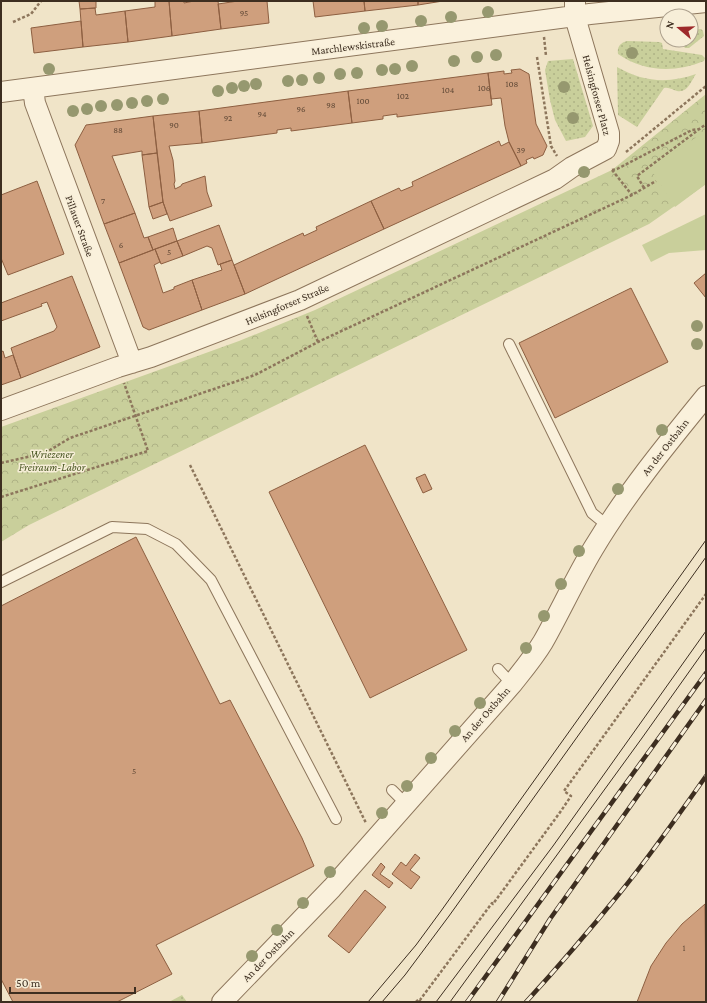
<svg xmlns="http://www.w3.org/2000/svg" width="707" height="1003" font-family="'Crimson Pro',serif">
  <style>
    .grass { fill: url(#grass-dots) }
    .park { fill: url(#park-crowns) }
    .pitch { fill: #c9cf9b }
    .building { fill: #cf9f7d; stroke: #8d5f41 }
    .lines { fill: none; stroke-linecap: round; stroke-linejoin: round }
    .service-casing { stroke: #8d765c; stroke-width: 12 }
    .minor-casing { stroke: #8d765c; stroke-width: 22 }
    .path { stroke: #8d765c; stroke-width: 2.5; stroke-dasharray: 3 2; stroke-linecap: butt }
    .service { stroke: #faf1dc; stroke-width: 10 }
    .minor { stroke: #faf1dc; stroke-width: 20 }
    .tram { stroke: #3d2e20; stroke-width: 1 }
    .rail-casing { stroke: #3d2e20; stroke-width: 4.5 }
    .rail { stroke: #f7eed8; stroke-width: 3; stroke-dasharray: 9; stroke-linecap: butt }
    .tree { fill: #96986f }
    .labels { text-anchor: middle; stroke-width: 3; stroke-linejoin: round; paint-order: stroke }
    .number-label { font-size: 9px; fill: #624a37 }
    .street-label { font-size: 11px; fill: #3d2e20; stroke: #f7eed8 }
    .park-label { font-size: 11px; font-style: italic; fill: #4d5a26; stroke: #f7eed8 }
  </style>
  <defs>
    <pattern id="grass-dots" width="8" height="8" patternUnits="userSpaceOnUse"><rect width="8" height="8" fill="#c9cf9b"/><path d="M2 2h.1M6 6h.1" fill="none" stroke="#aeb285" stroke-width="1.8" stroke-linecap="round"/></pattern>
    <pattern id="park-crowns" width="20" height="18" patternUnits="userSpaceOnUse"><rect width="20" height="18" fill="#c9cf9b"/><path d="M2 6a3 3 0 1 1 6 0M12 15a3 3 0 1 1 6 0" fill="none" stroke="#aeb285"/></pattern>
  </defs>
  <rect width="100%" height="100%" fill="#f0e4c8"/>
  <path class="grass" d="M701,29L703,31L704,36L689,48H685L679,40H691V30Z
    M627,41L659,42L662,43L663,49L702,55L705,58L704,61C675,73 644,72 618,54C617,47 620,43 627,41Z
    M573,59L593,126L585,137L566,141L555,120L550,100L545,70L548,61Z
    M617,67C643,82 668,84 696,74C691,81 688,93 677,91C672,90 670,87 664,88L637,127L618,115Z
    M182,995L187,1002H169Z"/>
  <path class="park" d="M706,94V184L649,224L29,525L1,542V427L239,341L315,310L612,170Z"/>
  <path class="pitch" d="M706,131V184L675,207L650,168Z
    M706,214V250L669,253L651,262L642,245Z"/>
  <path class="building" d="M79,1H96V8L80,9Z
    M155,1H169L172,36L128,42L125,11L155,7Z
    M169,1H184V3L194,1H218L221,29L172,36Z
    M238,1H267L269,23L221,29L218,4Z
    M313,1H364L365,11L315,17Z
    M364,1H418V5L365,11Z
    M418,1H443L418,5Z
    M95,8L96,15L125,11L128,42L83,47L80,9Z
    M81,21L83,47L34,53L31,28Z
    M520,69L529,74L536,124L547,146L543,155L534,159L533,157L526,160L527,163L521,166L509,142L505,126L501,98L491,99L488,73L504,71V74L512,73L511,70Z
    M488,73L492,105L397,117V114L383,116V119L352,123L348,91Z
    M348,91L352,123L291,131V128L277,130V133L202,143L199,111Z
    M199,111L202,143L169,146L173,160L175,181L174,184L175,189L181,186L182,184L205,176L207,192L212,206L170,221L163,202L153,116Z
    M153,116L157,153L142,155V151L112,156L135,213L104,224L75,145L86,125Z
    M499,141L501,146L509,142L521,166L384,229L371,201L399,188L401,191L413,186L412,182Z
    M157,153L163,202L149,207L142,155Z
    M37,181L64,254L8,275L1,258V195Z
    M371,201L384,229L245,294L234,265L303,233L304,236L317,230L316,227Z
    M163,202L167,214L153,219L149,207Z
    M135,213L144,238L148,237L153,250L119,263L104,224Z
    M219,225L232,260L218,265L212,248L207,246L183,256L177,241Z
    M173,228L177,241L153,250L148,237Z
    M177,241L183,256L161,264L155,249Z
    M155,249L160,262L154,265L163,293L174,289V287L192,280L202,310L149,330L143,327L119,263Z
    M232,260L245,294L202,310L192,280L222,270L220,264Z
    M706,273V298L694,283Z
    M72,276L100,347L21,378L11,348L54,331L57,327L47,302L41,304L42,306L1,321V303Z
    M631,288L668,362L555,418L519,343Z
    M3,351L5,358L13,355L21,378L1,385V352Z
    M365,445L467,650L370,698L269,492Z
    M425,474L432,489L423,493L416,478Z
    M136,537L220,704L230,700L302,838L314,866L156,945L172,974L117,1002H13L1,979V606Z
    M415,854L420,858L410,870L420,877L411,889L392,874L401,862L406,866Z
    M381,863L385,867L380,874L393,883L389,888L372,875Z
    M365,890L386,907L349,953L328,936Z
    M705,904L706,1002H637L651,966L666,943L682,924Z"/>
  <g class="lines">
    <defs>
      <path id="service" d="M509,344L592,513L608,526
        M1,582L112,527L147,529L176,544L211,580L336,819
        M498,669L512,684
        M392,790L406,804"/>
      <path id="minor" d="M33,88L35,103L132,363
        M1,92L590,14L706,2
        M1,410L118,367L151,357L300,300L555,179L572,167L606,149L609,141V133L575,17V1
        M222,1002L332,888L512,684C523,670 534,657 543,642C560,612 575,579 593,549C626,494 666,445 706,396"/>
    </defs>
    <use href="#service" class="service-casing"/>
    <use href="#minor" class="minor-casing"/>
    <path class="path" d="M13,22L31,14L41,1
      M544,37L546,56
      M537,57L551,146L557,156
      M626,152L706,86
      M612,170L617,169L692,130L700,129
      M612,170L632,195
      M644,188L637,176L706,124
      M307,316L318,342
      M1,463L45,453L70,438L255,375L318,342L632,195L656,181
      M190,465L366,823
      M1,497L148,451L124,383
      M416,1002L419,999L420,1000L492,903L493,904L561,811L571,796L564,791L706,594"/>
    <use href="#service" class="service"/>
    <use href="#minor" class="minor"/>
    <path class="tram" d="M368,1002L416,945L441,911L706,540
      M382,1002L405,975L449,916L706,557
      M436,1002L553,846L706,631
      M450,1002L642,738L706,648"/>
    <defs>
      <path id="rail" d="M467,1002L706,673
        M498,1002L550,919L706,700
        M526,1002C558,967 589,931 619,894C650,856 678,816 706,776"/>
    </defs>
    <use href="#rail" class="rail-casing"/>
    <use href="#rail" class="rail"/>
  </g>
  <g class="tree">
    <circle cx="488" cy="12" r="6"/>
    <circle cx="451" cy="17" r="6"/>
    <circle cx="421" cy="21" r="6"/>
    <circle cx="382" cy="26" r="6"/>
    <circle cx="364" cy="28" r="6"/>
    <circle cx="632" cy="53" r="6"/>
    <circle cx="496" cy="55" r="6"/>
    <circle cx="477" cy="57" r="6"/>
    <circle cx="454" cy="61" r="6"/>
    <circle cx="412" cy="66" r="6"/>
    <circle cx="49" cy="69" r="6"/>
    <circle cx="395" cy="69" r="6"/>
    <circle cx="382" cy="70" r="6"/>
    <circle cx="357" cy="73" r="6"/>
    <circle cx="340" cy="74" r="6"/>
    <circle cx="319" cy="78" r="6"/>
    <circle cx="302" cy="80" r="6"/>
    <circle cx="288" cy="81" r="6"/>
    <circle cx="256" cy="84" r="6"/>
    <circle cx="244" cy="86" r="6"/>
    <circle cx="564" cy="87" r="6"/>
    <circle cx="232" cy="88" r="6"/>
    <circle cx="218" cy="91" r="6"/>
    <circle cx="163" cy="99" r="6"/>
    <circle cx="147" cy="101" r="6"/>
    <circle cx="132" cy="103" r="6"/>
    <circle cx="117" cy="105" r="6"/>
    <circle cx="101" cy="106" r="6"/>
    <circle cx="87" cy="109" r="6"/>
    <circle cx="73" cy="111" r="6"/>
    <circle cx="573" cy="118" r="6"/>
    <circle cx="584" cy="172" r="6"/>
    <circle cx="697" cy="326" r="6"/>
    <circle cx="697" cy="344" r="6"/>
    <circle cx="662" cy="430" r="6"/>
    <circle cx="618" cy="489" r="6"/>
    <circle cx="579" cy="551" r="6"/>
    <circle cx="561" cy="584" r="6"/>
    <circle cx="544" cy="616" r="6"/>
    <circle cx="526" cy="648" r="6"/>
    <circle cx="480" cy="703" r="6"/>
    <circle cx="455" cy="731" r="6"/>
    <circle cx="431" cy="758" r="6"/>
    <circle cx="407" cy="786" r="6"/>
    <circle cx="382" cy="813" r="6"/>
    <circle cx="330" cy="872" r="6"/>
    <circle cx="303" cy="903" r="6"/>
    <circle cx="277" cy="930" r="6"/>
    <circle cx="252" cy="956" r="6"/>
  </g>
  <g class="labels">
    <g class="number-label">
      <text x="244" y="16">95</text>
      <text x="512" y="87">108</text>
      <text x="484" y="91">106</text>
      <text x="448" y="93">104</text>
      <text x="403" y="99">102</text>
      <text x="363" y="104">100</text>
      <text x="331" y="108">98</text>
      <text x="301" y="112">96</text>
      <text x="262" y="117">94</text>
      <text x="228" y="121">92</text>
      <text x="174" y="128">90</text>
      <text x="118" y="133">88</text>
      <text x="521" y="153">39</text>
      <text x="103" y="204">7</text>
      <text x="121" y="248">6</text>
      <text x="169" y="255">5</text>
      <text x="134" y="774">5</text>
      <text x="684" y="951">1</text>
    </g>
    <g class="street-label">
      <text transform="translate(353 46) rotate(-7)" y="4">Marchlewskistraße</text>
      <text transform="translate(597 95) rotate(75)" y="4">Helsingforser Platz</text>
      <text transform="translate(80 226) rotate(70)" y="4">Pillauer Straße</text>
      <text transform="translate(287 304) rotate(-23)" y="4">Helsingforser Straße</text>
      <text transform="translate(665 447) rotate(-52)" y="4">An der Ostbahn</text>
      <text transform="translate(485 714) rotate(-49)" y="4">An der Ostbahn</text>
      <text transform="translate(268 955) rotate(-46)" y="4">An der Ostbahn</text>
    </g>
    <g class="park-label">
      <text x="52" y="458">Wriezener<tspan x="52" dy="13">Freiraum-Labor</tspan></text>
    </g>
  </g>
  <rect width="707" height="1003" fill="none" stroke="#3d2e20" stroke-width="4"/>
  <g transform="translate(679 28) rotate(289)"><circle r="19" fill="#f7eed8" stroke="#ada18e"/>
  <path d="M0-3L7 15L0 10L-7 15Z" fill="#9e2a2b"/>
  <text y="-6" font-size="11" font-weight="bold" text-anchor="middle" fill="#3d2e20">N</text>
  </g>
  <path d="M10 987v6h125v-6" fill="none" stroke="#3d2e20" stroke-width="2"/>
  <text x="16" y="987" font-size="12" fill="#3d2e20" stroke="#f7eed8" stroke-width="3" paint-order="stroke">50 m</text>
</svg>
